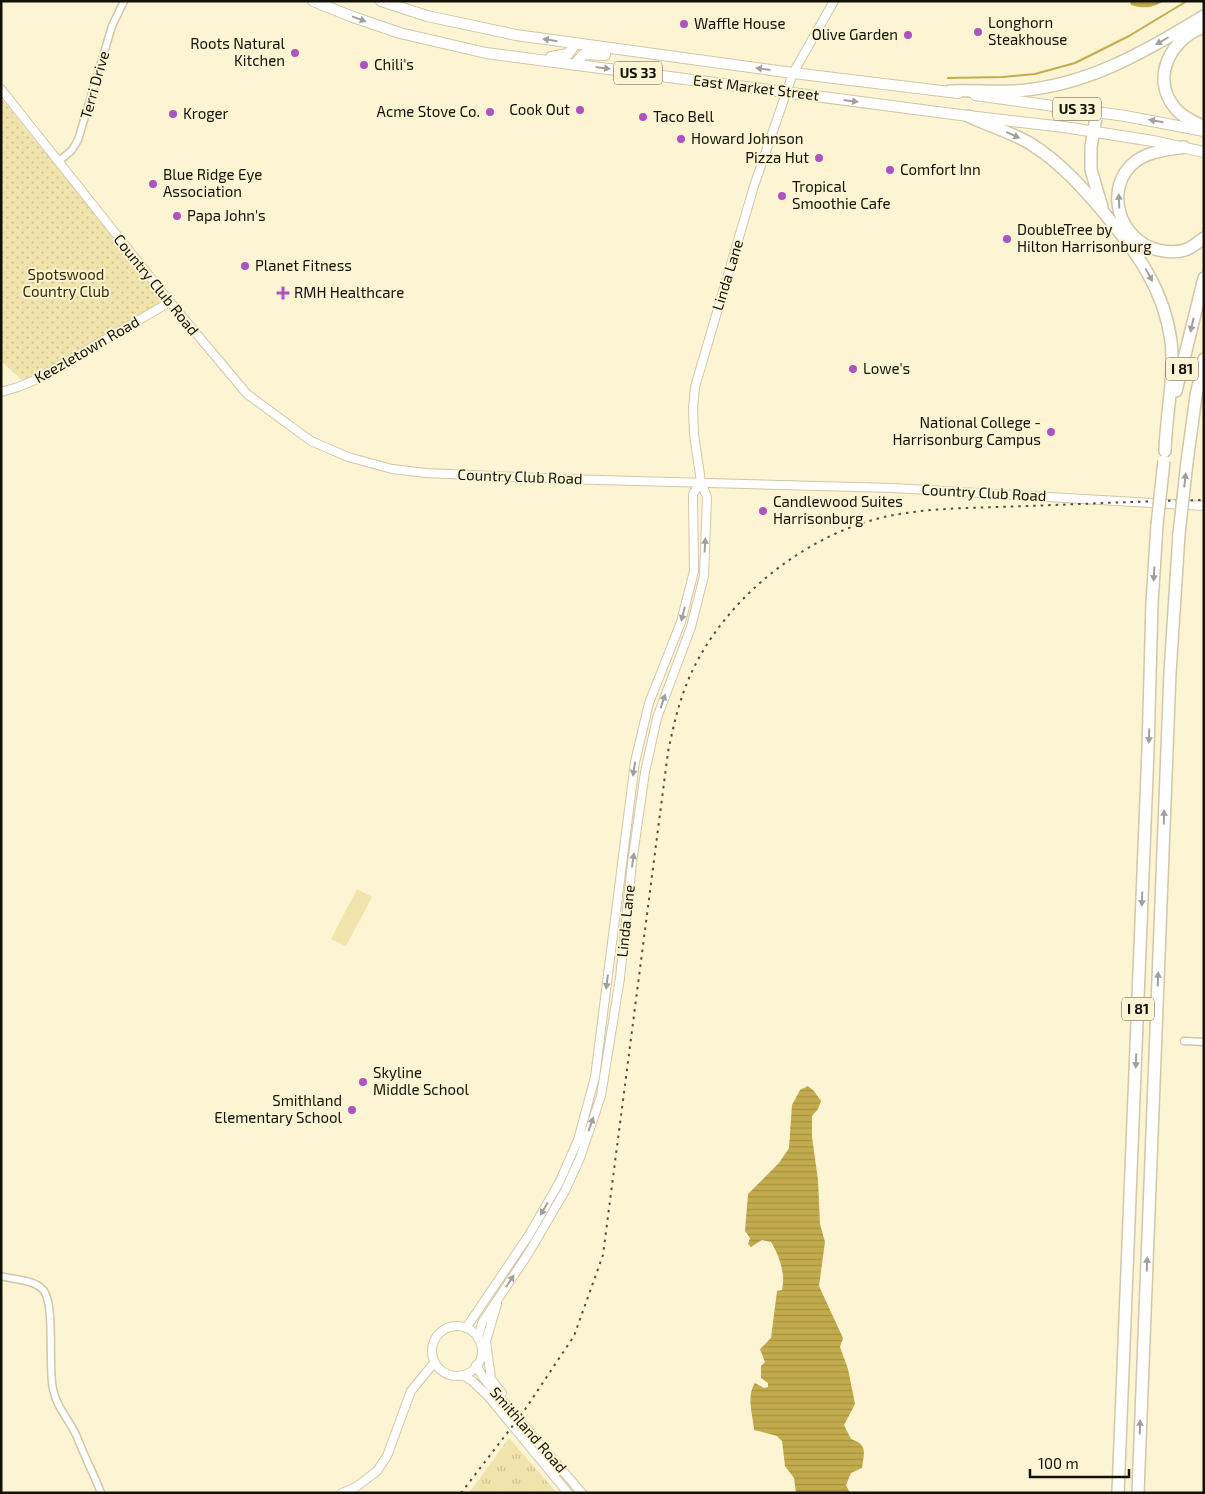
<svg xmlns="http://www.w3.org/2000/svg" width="1205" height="1494" font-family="'Exo 2',sans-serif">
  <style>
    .grass { fill: url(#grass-dots) }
    .park { fill: url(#park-tufts) }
    .pitch { fill: #f0e3ac }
    .water { fill: url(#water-rules) }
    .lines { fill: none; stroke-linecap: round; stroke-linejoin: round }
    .stream { stroke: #c2ab4c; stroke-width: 2 }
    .minor-casing { stroke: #cfc7a8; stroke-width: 9 }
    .tertiary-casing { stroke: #cfc7a8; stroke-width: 10 }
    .trunk-casing { stroke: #cfc7a8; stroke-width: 12 }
    .motorway-casing { stroke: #cfc7a8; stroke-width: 14 }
    .minor { stroke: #fff; stroke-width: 6 }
    .tertiary { stroke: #fff; stroke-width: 8 }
    .trunk { stroke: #fff; stroke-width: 10 }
    .motorway { stroke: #fff; stroke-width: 11 }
    .rail { stroke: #514e3d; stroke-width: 2; stroke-dasharray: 2.5 5; stroke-linecap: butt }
    .motorway-bridge-casing { stroke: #cfc7a8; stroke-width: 14; stroke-linecap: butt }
    .motorway-bridge { stroke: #fff; stroke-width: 11 }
    .oneway { fill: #a1a09b }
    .poi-dot { fill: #ac53c0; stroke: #fcf4d3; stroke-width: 2 }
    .labels { text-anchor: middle; stroke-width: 4; stroke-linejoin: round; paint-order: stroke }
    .shield { fill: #fcf4d3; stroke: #595544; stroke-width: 1 }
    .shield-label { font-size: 14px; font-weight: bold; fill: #131106 }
    .poi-label { font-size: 15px; fill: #131106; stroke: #fcf4d3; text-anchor: start }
    .street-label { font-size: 15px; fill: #131106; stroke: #fcf4d3 }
    .park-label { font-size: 15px; fill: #352c01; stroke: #fcf4d3 }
  </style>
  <defs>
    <pattern id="grass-dots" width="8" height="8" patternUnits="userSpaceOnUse" patternTransform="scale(1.25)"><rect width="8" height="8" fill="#f0e3ac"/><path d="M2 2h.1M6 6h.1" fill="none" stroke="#cdc292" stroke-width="1.8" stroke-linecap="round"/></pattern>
    <pattern id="park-tufts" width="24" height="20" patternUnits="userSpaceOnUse" patternTransform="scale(1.25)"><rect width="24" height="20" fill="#f0e3ac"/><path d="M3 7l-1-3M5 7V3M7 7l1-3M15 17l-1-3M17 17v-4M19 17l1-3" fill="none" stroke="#cdc292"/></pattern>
    <pattern id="water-rules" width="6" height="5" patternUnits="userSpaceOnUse" patternTransform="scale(1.25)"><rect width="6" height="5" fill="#c2ab4c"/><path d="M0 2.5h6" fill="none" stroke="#a69241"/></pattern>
  </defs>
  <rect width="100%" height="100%" fill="#fcf4d3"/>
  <path class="grass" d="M1,98L166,303L23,381L1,361Z"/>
  <path class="park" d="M509,1438L557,1493H469Z"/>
  <path class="pitch" d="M357,889L372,897L346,946L331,939Z"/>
  <path class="water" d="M1130,1H1164C1152,8 1144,9 1131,5Z
    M808,1086L814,1091L821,1101L818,1109L812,1116V1137L818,1180L820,1224L825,1242L819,1286L843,1338L840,1347L848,1369L855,1404L844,1425L851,1439C868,1445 864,1452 862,1468L851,1473L846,1485L850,1493H796L794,1478L785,1466L782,1441L777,1436L754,1430C753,1415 746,1396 755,1383L764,1388L768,1387V1383L761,1378V1366L765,1362L760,1349L771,1338L777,1291L782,1290C786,1274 779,1255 771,1242L762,1240L751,1247L748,1244L750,1238L745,1231L748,1194L779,1163L789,1148L792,1105L800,1090Z"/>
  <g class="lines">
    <path class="stream" d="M948,78L1003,77L1035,74L1075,63L1129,36L1187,1"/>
    <defs>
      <path id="minor" d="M58,162L72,150L78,140L112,26L124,1
        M1184,1041L1204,1042
        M1,1276C14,1280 35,1279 44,1291C55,1306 48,1367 53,1389C57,1409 70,1420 77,1437C84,1456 94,1474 101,1493"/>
      <path id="tertiary" d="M1,89L170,302L247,394L311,441L348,457L392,469L426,473L563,479L893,488L1204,506
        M1,392L18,387L35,380L170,302
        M497,1304L486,1341L491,1379L502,1393
        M432 1351a25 25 0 1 1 50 0a25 25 0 1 1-50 0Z
        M466,1328L529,1235L559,1183L578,1140L595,1077L635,762L649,703L681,622L694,571L693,494L701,482
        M478,1338L482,1323L528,1254L565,1191L580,1158L601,1096L620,978L632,863L645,772L657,718L691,627L704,576L707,497L701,482L694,434L693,408L695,387L754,186L793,73L834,1
        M476,1365L484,1379L500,1398L582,1493
        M462,1375L471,1380L487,1395L568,1493
        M342,1493L356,1487L377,1471L387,1456L411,1391L434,1363"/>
      <path id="trunk" d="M313,1L353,17L400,33L486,53L968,116L1064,127L1153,141L1204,152
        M381,1L427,16L516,35L793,73L958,93
        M551,57L568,54L575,44
        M574,65L584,54L605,55
        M975,95L1125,116L1204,131"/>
      <path id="motorway" d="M1204,27C1171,38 1150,78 1175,108C1183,118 1193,121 1204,127
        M950,91C975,90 1001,93 1026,90C1092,83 1148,50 1204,16
        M1097,112L1091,147V170L1102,207
        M968,116C989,126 1011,132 1031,144C1061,163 1083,188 1105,214C1137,253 1164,289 1171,341C1175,378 1166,414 1165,451
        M1184,147C1167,150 1150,151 1136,161C1102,187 1119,241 1158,250C1167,252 1176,253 1185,250C1192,248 1198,242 1204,238
        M1176,391L1204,278
        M1187,462L1196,396L1204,359
        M1118,1493L1148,750L1152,603L1157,525
        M1138,1493L1170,673L1179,534"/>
    </defs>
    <use href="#minor" class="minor-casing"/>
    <use href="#tertiary" class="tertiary-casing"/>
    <use href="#trunk" class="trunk-casing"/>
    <use href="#motorway" class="motorway-casing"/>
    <use href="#minor" class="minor"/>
    <use href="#tertiary" class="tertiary"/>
    <use href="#trunk" class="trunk"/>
    <use href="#motorway" class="motorway"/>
    <path class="rail" d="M461,1493L524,1411L574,1336L603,1255L668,752C673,728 678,705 687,683C720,601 807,531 894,515C937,507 982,508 1026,506C1085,504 1144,501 1204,500"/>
    <defs>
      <path id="motorway-bridge" d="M1157,525L1164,461
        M1179,534L1187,462"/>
    </defs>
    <use href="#motorway-bridge" class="motorway-bridge-casing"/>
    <use href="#motorway-bridge" class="motorway-bridge"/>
  </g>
  <defs><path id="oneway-solid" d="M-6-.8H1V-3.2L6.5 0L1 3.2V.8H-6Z" transform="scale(1.25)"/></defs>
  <g class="oneway">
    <use href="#oneway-solid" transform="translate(359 19) rotate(20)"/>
    <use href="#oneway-solid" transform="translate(550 40) rotate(-171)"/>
    <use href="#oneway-solid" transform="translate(1162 41) rotate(150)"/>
    <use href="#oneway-solid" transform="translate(603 68) rotate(7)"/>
    <use href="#oneway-solid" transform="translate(763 69) rotate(-172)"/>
    <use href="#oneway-solid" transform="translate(851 101) rotate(7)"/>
    <use href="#oneway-solid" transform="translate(1156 121) rotate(-170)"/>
    <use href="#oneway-solid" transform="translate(1013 135) rotate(25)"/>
    <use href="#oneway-solid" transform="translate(1119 201) rotate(-92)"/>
    <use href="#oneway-solid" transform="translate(1149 275) rotate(62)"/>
    <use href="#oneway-solid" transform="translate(1192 325) rotate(103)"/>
    <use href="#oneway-solid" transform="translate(1185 480) rotate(-84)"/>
    <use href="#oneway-solid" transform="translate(705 545) rotate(-87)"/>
    <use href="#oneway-solid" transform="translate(1154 574) rotate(93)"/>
    <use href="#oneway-solid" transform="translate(683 614) rotate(104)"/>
    <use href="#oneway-solid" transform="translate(663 701) rotate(-71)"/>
    <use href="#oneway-solid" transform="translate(1149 736) rotate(92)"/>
    <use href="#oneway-solid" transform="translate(634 769) rotate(99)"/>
    <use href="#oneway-solid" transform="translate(1164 817) rotate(-88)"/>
    <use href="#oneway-solid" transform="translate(633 860) rotate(-82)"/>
    <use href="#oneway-solid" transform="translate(1142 899) rotate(92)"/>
    <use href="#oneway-solid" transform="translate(1158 979) rotate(-88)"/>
    <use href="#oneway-solid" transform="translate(607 982) rotate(97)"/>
    <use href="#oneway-solid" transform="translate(1136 1061) rotate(92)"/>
    <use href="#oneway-solid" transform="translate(591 1124) rotate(-71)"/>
    <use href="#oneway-solid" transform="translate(544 1209) rotate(120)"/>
    <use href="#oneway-solid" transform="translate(1147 1264) rotate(-88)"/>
    <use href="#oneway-solid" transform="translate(510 1281) rotate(-57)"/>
    <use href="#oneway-solid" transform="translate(1140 1427) rotate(-88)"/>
  </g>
  <g class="poi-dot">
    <circle cx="684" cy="24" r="5"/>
    <circle cx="978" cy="32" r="5"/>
    <circle cx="908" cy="35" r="5"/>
    <circle cx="295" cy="53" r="5"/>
    <circle cx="364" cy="65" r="5"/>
    <circle cx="580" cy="110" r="5"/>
    <circle cx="490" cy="112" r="5"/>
    <circle cx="173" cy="114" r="5"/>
    <circle cx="643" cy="117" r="5"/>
    <circle cx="681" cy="139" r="5"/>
    <circle cx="819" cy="158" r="5"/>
    <circle cx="890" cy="170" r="5"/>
    <circle cx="153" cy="184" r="5"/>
    <circle cx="782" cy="196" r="5"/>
    <circle cx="177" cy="216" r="5"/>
    <circle cx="1007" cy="239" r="5"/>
    <circle cx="245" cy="266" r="5"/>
    <path d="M280.5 285.5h5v5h5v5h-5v5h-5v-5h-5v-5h5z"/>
    <circle cx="853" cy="369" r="5"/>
    <circle cx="1051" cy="432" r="5"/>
    <circle cx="763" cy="511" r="5"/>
    <circle cx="363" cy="1082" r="5"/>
    <circle cx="352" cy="1110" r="5"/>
  </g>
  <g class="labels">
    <g class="shield">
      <rect x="614" y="61.5" width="48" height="23" rx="4"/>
      <rect x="1053" y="97.5" width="48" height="23" rx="4"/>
      <rect x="1166" y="357.5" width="32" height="23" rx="4"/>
      <rect x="1122" y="997.5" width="32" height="23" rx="4"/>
    </g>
    <g class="shield-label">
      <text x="638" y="78">US 33</text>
      <text x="1077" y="114">US 33</text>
      <text x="1182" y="374">I 81</text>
      <text x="1138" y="1014">I 81</text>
    </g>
    <g class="poi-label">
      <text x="988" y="28">Longhorn<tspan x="988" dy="17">Steakhouse</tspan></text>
      <text x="694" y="29">Waffle House</text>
      <text x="898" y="40" text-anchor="end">Olive Garden</text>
      <text x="285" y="49" text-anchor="end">Roots Natural<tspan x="285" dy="17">Kitchen</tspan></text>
      <text x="374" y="70">Chili's</text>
      <text x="570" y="115" text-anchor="end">Cook Out</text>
      <text x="480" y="117" text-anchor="end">Acme Stove Co.</text>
      <text x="183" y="119">Kroger</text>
      <text x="653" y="122">Taco Bell</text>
      <text x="691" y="144">Howard Johnson</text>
      <text x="809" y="163" text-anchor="end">Pizza Hut</text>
      <text x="900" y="175">Comfort Inn</text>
      <text x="163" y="180">Blue Ridge Eye<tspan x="163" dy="17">Association</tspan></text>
      <text x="792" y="192">Tropical<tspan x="792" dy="17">Smoothie Cafe</tspan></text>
      <text x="187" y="221">Papa John's</text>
      <text x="1017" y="235">DoubleTree by<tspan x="1017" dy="17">Hilton Harrisonburg</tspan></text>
      <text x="255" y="271">Planet Fitness</text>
      <text x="294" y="298">RMH Healthcare</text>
      <text x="863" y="374">Lowe's</text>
      <text x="1041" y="428" text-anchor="end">National College -<tspan x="1041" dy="17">Harrisonburg Campus</tspan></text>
      <text x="773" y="507">Candlewood Suites<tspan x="773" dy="17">Harrisonburg</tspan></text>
      <text x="373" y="1078">Skyline<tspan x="373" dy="17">Middle School</tspan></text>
      <text x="342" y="1106" text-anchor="end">Smithland<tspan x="342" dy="17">Elementary School</tspan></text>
    </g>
    <g class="street-label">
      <text transform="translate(95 85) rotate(-74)" y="5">Terri Drive</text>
      <text transform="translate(756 88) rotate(7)" y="5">East Market Street</text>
      <text transform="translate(728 275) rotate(-73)" y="5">Linda Lane</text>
      <text transform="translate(156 285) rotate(51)" y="5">Country Club Road</text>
      <text transform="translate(87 350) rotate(-30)" y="5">Keezletown Road</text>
      <text transform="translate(520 477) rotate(2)" y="5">Country Club Road</text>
      <text transform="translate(984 493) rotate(3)" y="5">Country Club Road</text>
      <text transform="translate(626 921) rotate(-84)" y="5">Linda Lane</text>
      <text transform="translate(528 1430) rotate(49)" y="5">Smithland Road</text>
    </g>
    <g class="park-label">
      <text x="66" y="280">Spotswood<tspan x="66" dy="17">Country Club</tspan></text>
    </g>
  </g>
  <rect width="1205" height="1494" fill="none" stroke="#131106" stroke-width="5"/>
  <path d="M1030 1469v8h99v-8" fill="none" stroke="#131106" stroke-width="2.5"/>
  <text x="1038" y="1469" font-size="15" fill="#131106" stroke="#fcf4d3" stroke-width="4" paint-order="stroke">100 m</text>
</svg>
